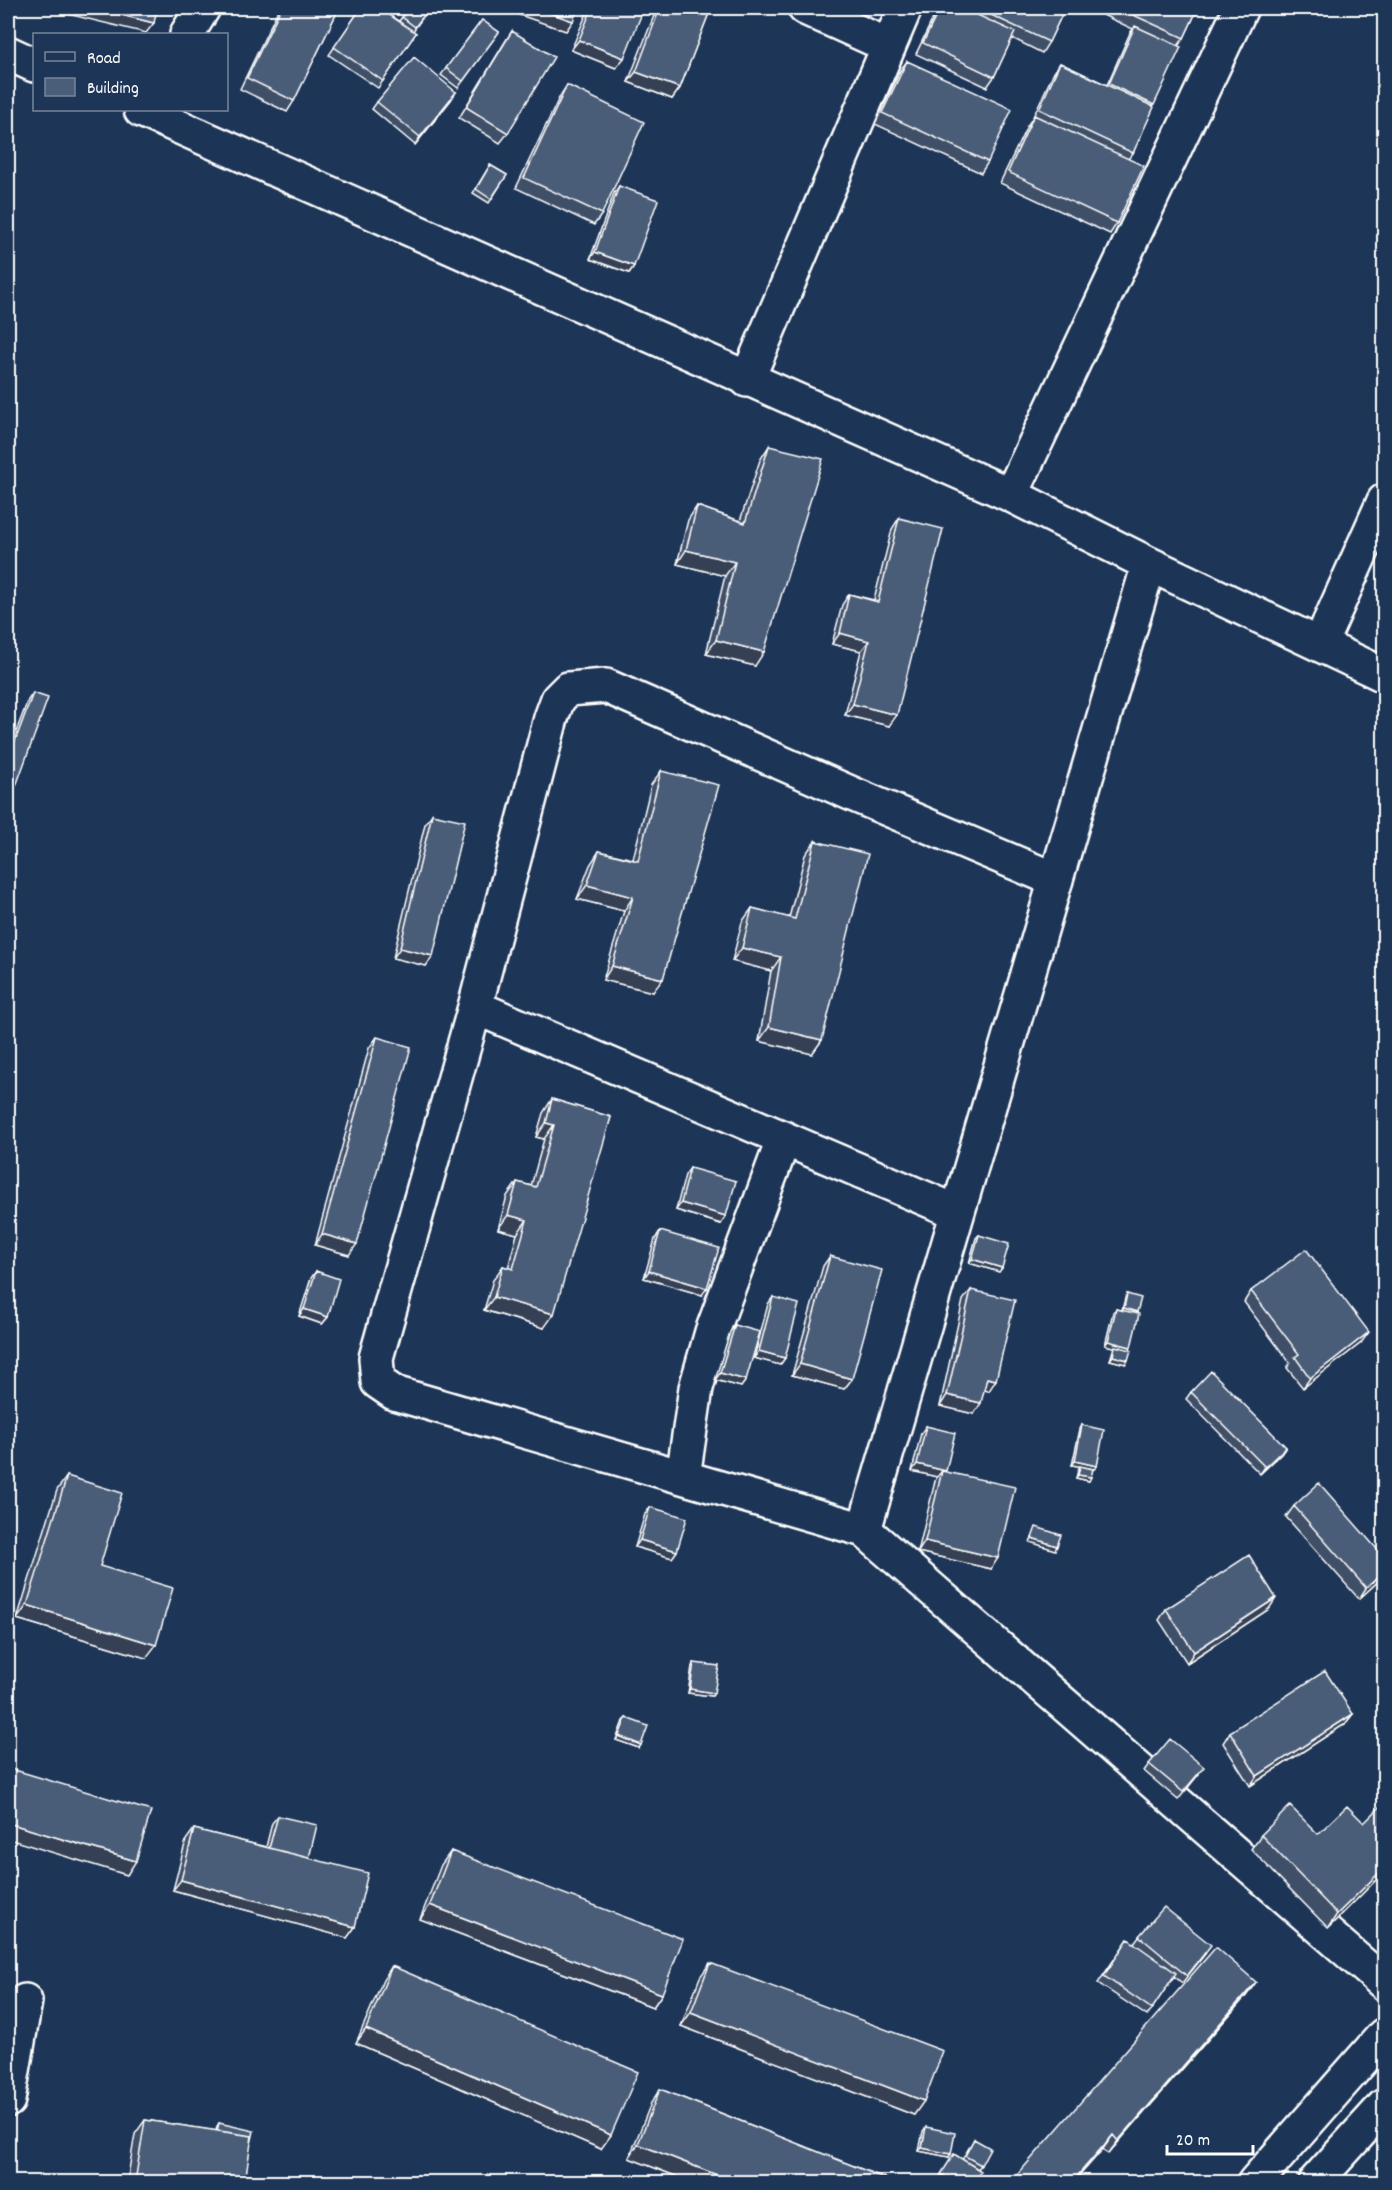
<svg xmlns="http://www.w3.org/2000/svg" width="1392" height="2190" font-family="Dekko,sans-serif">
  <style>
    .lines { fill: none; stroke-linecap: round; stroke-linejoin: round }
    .street-casing { stroke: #fff; stroke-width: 38 }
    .primary-casing { stroke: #fff; stroke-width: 38 }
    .street { stroke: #1d3557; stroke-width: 33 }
    .primary { stroke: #1d3557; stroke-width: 33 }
    .wall { fill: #405068; stroke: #fff; stroke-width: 1.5 }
    .shaded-wall { fill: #344155; stroke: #fff; stroke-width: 1.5 }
    .building { fill: #4a5d79; stroke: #fff; stroke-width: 1.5 }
  </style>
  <rect width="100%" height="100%" fill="#1d3557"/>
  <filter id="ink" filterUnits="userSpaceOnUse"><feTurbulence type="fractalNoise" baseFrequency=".0167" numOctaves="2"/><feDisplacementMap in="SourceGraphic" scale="12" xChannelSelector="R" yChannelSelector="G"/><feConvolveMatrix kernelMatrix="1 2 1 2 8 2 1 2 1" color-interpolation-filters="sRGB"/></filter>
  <g filter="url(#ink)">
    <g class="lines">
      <defs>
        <path id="street" d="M805,8L889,46
          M187,34L203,8
          M8,53L34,65
          M141,110L1011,495L1149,564L1384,675
          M747,380L905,8
          M1011,495L1241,8
          M1320,644L1384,501
          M1056,880L857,796L606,686L568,689L558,699L551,718L475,1007L376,1358L378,1382L394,1393L864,1530L1384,1983
          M475,1007L957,1212
          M683,1477L696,1388L712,1332L784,1138
          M864,1530L1149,564
          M8,2100L25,2001"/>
        <path id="primary" d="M1255,2182L1384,2035
          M1315,2182L1384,2106"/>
      </defs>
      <use href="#street" class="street-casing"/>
      <use href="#primary" class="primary-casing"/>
      <use href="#street" class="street"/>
      <use href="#primary" class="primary"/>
    </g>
    <path class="wall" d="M279,8H339L294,101L287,112L240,89Z
      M361,8L399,21L409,8L428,10L413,31L416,33L378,88L329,55Z
      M589,8H644L616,68L571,50Z
      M657,8H711L680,88L672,99L628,82Z
      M938,8H1065L1049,42L1042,53L1012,38L994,77L987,87L916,54Z
      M1088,8H1198L1184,38L1178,46L1133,153L1128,159L1117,223L1110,234L1000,183L1027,126L1033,117L1053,74L1060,63L1107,85L1130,33L1133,29Z
      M482,20L499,32L458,88L441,75Z
      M512,31L508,133L500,143L459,118L505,42Z
      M907,61L988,162L981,173L875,124L900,71Z
      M567,85L602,214L594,225L516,188L560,96Z
      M456,92L415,145L372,109L377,102Z
      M490,165L507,175L489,203L473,193Z
      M619,186L634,266L629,273L590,259L614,193Z
      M769,446L755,666L706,654L725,576L677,564L688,520L697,506L740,521L760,460Z
      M899,518L889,726L845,715L861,651L832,644L842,605L849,594L874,600L892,529Z
      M33,693L8,808V753L28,700Z
      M661,771L653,992L603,980L624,911L577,899L590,865L599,851L633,859L651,785Z
      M432,814L433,956L426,966L393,958L425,824Z
      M815,841L822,1040L812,1054L759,1041L771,971L732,961L742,922L752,908L789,918L805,855Z
      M377,1037L349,1255L315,1245L369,1048Z
      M552,1099L611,1117L544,1328L484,1310L493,1280L503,1266L508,1268L517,1234L498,1229L507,1196L517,1182L531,1186L544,1139L536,1137L543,1113Z
      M690,1168L726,1216L721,1224L676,1210L685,1175Z
      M660,1231L702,1295L644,1278L655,1239Z
      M979,1235L1002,1268L999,1272L969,1263L976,1238Z
      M830,1256L852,1379L844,1389L792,1375L823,1266Z
      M316,1271L328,1317L322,1324L299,1316L311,1278Z
      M971,1290L989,1391L984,1390L974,1414L940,1406L963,1300Z
      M1251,1291L1361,1343L1303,1388L1287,1368L1290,1363L1244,1302Z
      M1127,1294L1137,1312L1136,1314L1130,1349L1126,1364L1110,1360L1114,1347L1105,1345L1113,1312L1116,1309L1122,1310L1125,1298Z
      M773,1297L785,1358L780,1365L754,1358L768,1304Z
      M1384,1303V1315L1379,1309Z
      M735,1325L746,1380L741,1387L715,1380L730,1332Z
      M1191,1392L1286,1447L1281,1454L1260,1474L1186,1399Z
      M1082,1425L1097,1466L1094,1469H1093L1089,1481L1076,1478L1078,1470L1080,1466L1072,1465L1080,1429Z
      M926,1426L945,1471L991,1569L918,1552L935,1481L937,1477L912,1471L921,1433Z
      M67,1476L100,1566L146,1658L17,1619L57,1490Z
      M1294,1506L1384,1576L1359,1599L1286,1517Z
      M650,1507L677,1551L672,1558L635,1547L645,1514Z
      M1166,1609H1269L1187,1663L1159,1620Z
      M694,1663L714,1693L712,1696L688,1693L692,1666Z
      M1353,1714L1345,1724L1250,1786L1223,1743L1230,1732Z
      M626,1718L639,1748L616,1740L623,1721Z
      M1149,1764L1199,1774L1178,1800L1144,1771Z
      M278,1816L309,1858L355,1927L347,1938L173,1890L186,1840L194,1829L266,1847L272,1823Z
      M1318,1834L1384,1872L1328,1928L1251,1849L1261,1835Z
      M451,1851L662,1994L653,2007L420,1919L441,1865Z
      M1139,1936L1206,1953L1182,1983L1174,1976L1147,2016L1098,1983L1128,1939L1134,1943Z
      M710,1963L914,2115L681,2026L700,1977Z
      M392,1966L601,2149L356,2043L383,1980Z
      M1256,1982L1246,1996L1108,2154L1103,2149L1011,2182Z
      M660,2089L894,2182H691L629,2158L651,2103Z
      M145,2120L216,2131L217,2126L219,2123L245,2182H127L135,2134Z
      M926,2127L949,2157L919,2151L923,2131Z
      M974,2139L981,2165L978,2169L971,2165L974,2182H946L939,2178L954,2154L962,2160Z"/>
    <path class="shaded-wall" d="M43,8H93L154,23L146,33Z
      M517,8H536L573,21L566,31L514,13Z
      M579,40L624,58L616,68L571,50Z
      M636,72L680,88L672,99L628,82Z
      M456,92L451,100L415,145L420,137Z
      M595,252L634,266L629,273L590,259Z
      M686,550L735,562L725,576L677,564Z
      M840,633L869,641L861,651L832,644Z
      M716,640L764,652L755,666L706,654Z
      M853,704L897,715L889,726L845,715Z
      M587,885L633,897L624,911L577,899Z
      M400,948L433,956L426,966L393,958Z
      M742,948L781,957L771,971L732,961Z
      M612,966L663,979L653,992L603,980Z
      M769,1027L822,1040L812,1054L759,1041Z
      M546,1123L554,1125L544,1139L536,1137Z
      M681,1203L726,1216L721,1224L676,1210Z
      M508,1215L527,1220L517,1234L498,1229Z
      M322,1234L357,1244L349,1255L315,1245Z
      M972,1259L1002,1268L999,1272L969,1263Z
      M649,1271L707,1288L702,1295L644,1278Z
      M494,1297L554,1314L544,1328L484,1310Z
      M1124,1308L1137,1312L1135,1315L1121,1312Z
      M304,1309L328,1317L322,1324L299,1316Z
      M1369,1332L1361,1343L1303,1388L1310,1378Z
      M1108,1341L1131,1347L1129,1351L1105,1345Z
      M759,1351L785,1358L780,1365L754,1358Z
      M1113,1356L1128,1360L1126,1364L1110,1360Z
      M800,1364L852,1379L844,1389L792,1375Z
      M720,1373L746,1380L741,1387L715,1380Z
      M987,1378L996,1380L989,1391L979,1389Z
      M947,1395L981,1403L974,1414L940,1406Z
      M1286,1447L1281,1454L1260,1474L1265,1467Z
      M1075,1461L1097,1466L1094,1469L1072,1465Z
      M917,1464L946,1471H942L937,1477L912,1471Z
      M1078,1475L1091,1477L1089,1481L1076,1478Z
      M1032,1538L1057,1546L1055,1550L1030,1542Z
      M640,1540L677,1551L672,1558L635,1547Z
      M925,1541L998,1558L991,1569L918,1552Z
      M1384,1572V1576L1359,1599L1366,1588Z
      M1276,1598L1269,1609L1187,1663L1194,1652Z
      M27,1605L156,1645L146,1658L17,1619Z
      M690,1689L714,1693L712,1696L688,1693Z
      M1353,1714L1345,1724L1250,1786L1257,1776Z
      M619,1736L641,1745L639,1748L616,1740Z
      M8,1823L136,1861L127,1875L8,1839Z
      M1384,1868V1872L1328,1928L1337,1914Z
      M181,1880L355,1927L347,1938L173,1890Z
      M430,1905L662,1994L653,2007L420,1919Z
      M1256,1982L1246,1996L1108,2154L1118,2141Z
      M691,2012L924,2101L914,2115L681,2026Z
      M366,2029L611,2135L601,2149L356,2043Z
      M1113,2135L1103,2149L1074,2182H1072Z
      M638,2144L735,2182H691L629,2158Z
      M922,2148L951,2154L949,2157L919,2151Z"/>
    <path class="building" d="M93,8H157L154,23Z
      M281,8H339L294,101L247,78Z
      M361,8H379L416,33L383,81L334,47Z
      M409,8H424L428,10L415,27L402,17Z
      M536,8H578L573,21Z
      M592,8H644L624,58L579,40Z
      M660,8H711L680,88L636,72Z
      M940,8H962L1015,32L994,77L923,43Z
      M976,8H1065L1049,42Z
      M1118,8H1198L1184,38Z
      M482,20L499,32L463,81L446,68Z
      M1135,26L1181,47L1154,105L1109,84Z
      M512,31L554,57L508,133L466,107Z
      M414,57L456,92L420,137L377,102Z
      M907,61L1012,109L988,162L882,113Z
      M1060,63L1154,107L1133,153L1039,109Z
      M567,85L644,122L602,214L524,178Z
      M1034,115L1144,166L1117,223L1008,172Z
      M490,165L507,175L491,199L476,189Z
      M619,186L658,200L634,266L595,252Z
      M769,446L823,459L764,652L716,640L735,562L686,550L697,506L745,523Z
      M899,518L943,529L897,715L853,704L869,641L840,633L849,594L878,602Z
      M33,693L48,698L8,808V760Z
      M661,771L719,785L663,979L612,966L633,897L587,885L599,851L638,861Z
      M432,814L465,821L433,956L400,948Z
      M815,841L868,854L822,1040L769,1027L781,957L742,948L752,908L795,919Z
      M377,1037L411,1047L357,1244L322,1234Z
      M552,1099L611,1117L554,1314L494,1297L503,1266L513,1269L527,1220L508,1215L517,1182L536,1187L554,1125L546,1123Z
      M690,1168L736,1181L726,1216L681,1203Z
      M660,1231L719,1248L707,1288L649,1271Z
      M979,1235L1009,1244L1002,1268L972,1259Z
      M1306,1249L1369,1332L1310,1378L1295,1357L1299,1354L1251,1291Z
      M830,1256L882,1270L852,1379L800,1364Z
      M316,1271L339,1279L328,1317L304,1309Z
      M971,1290L1015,1300L996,1380L987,1378L981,1403L947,1395Z
      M1127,1294L1141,1298L1137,1312L1124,1308Z
      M773,1297L799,1304L785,1358L759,1351Z
      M1116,1309L1139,1314L1131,1347L1108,1341Z
      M735,1325L760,1332L746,1380L720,1373Z
      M1115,1346L1131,1350L1128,1360L1113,1356Z
      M1211,1371L1286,1447L1265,1467L1191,1392Z
      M1082,1425L1104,1430L1097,1466L1075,1461Z
      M926,1426L955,1433L946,1471L917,1464Z
      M1080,1466L1093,1469L1091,1477L1078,1475Z
      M942,1471L1015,1487L998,1558L925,1541Z
      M67,1476L122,1493L100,1566L173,1588L156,1645L27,1605Z
      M1319,1483L1384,1557V1572L1366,1588L1294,1506Z
      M650,1507L687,1518L677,1551L640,1540Z
      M1036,1527L1061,1535L1057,1546L1032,1538Z
      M1249,1555L1276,1598L1194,1652L1166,1609Z
      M694,1663L719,1666L714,1693L690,1689Z
      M1325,1671L1353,1714L1257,1776L1230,1732Z
      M626,1718L648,1726L641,1745L619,1736Z
      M1170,1739L1204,1767L1183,1792L1149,1764Z
      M8,1768L151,1811L136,1861L8,1823Z
      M1384,1803V1868L1337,1914L1261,1835L1290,1806L1318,1834L1347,1806L1364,1823Z
      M278,1816L317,1825L309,1858L269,1848Z
      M194,1829L368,1873L355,1927L181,1880Z
      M451,1851L683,1939L662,1994L430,1905Z
      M1164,1907L1211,1945L1187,1976L1139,1936Z
      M1128,1939L1176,1973L1152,2009L1104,1976Z
      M1216,1947L1256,1982L1118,2141L1113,2135L1072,2182H1011Z
      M710,1963L943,2051L924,2101L691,2012Z
      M392,1966L638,2072L611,2135L366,2029Z
      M660,2089L894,2182H735L638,2144Z
      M145,2120L252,2136L245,2182H135Z
      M219,2123L254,2131L251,2144L252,2136L217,2131Z
      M926,2127L955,2133L951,2154L922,2148Z
      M974,2139L990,2148L981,2165L965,2156Z
      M954,2154L981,2171L974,2182H954L941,2174Z"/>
  </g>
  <rect width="1392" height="2190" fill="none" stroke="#1d3557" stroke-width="30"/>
  <rect x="15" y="15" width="1362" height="2160" fill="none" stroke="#fff" stroke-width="2" filter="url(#ink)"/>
  <rect x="33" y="33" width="195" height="78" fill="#1d3557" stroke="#77869a" stroke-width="1.5"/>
  <rect x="45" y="52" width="30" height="9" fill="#1d3557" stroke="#77869a" stroke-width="1.5"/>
  <text x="87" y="63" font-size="18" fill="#ffffff">Road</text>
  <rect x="45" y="78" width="30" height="18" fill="#4a5d79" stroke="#77869a" stroke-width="1.5"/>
  <text x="87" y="93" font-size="18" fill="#ffffff">Building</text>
  <path d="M1167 2145v9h86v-9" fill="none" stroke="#ffffff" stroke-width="3"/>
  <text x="1176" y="2145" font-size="18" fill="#ffffff" stroke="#1d3557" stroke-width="4.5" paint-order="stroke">20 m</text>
</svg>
